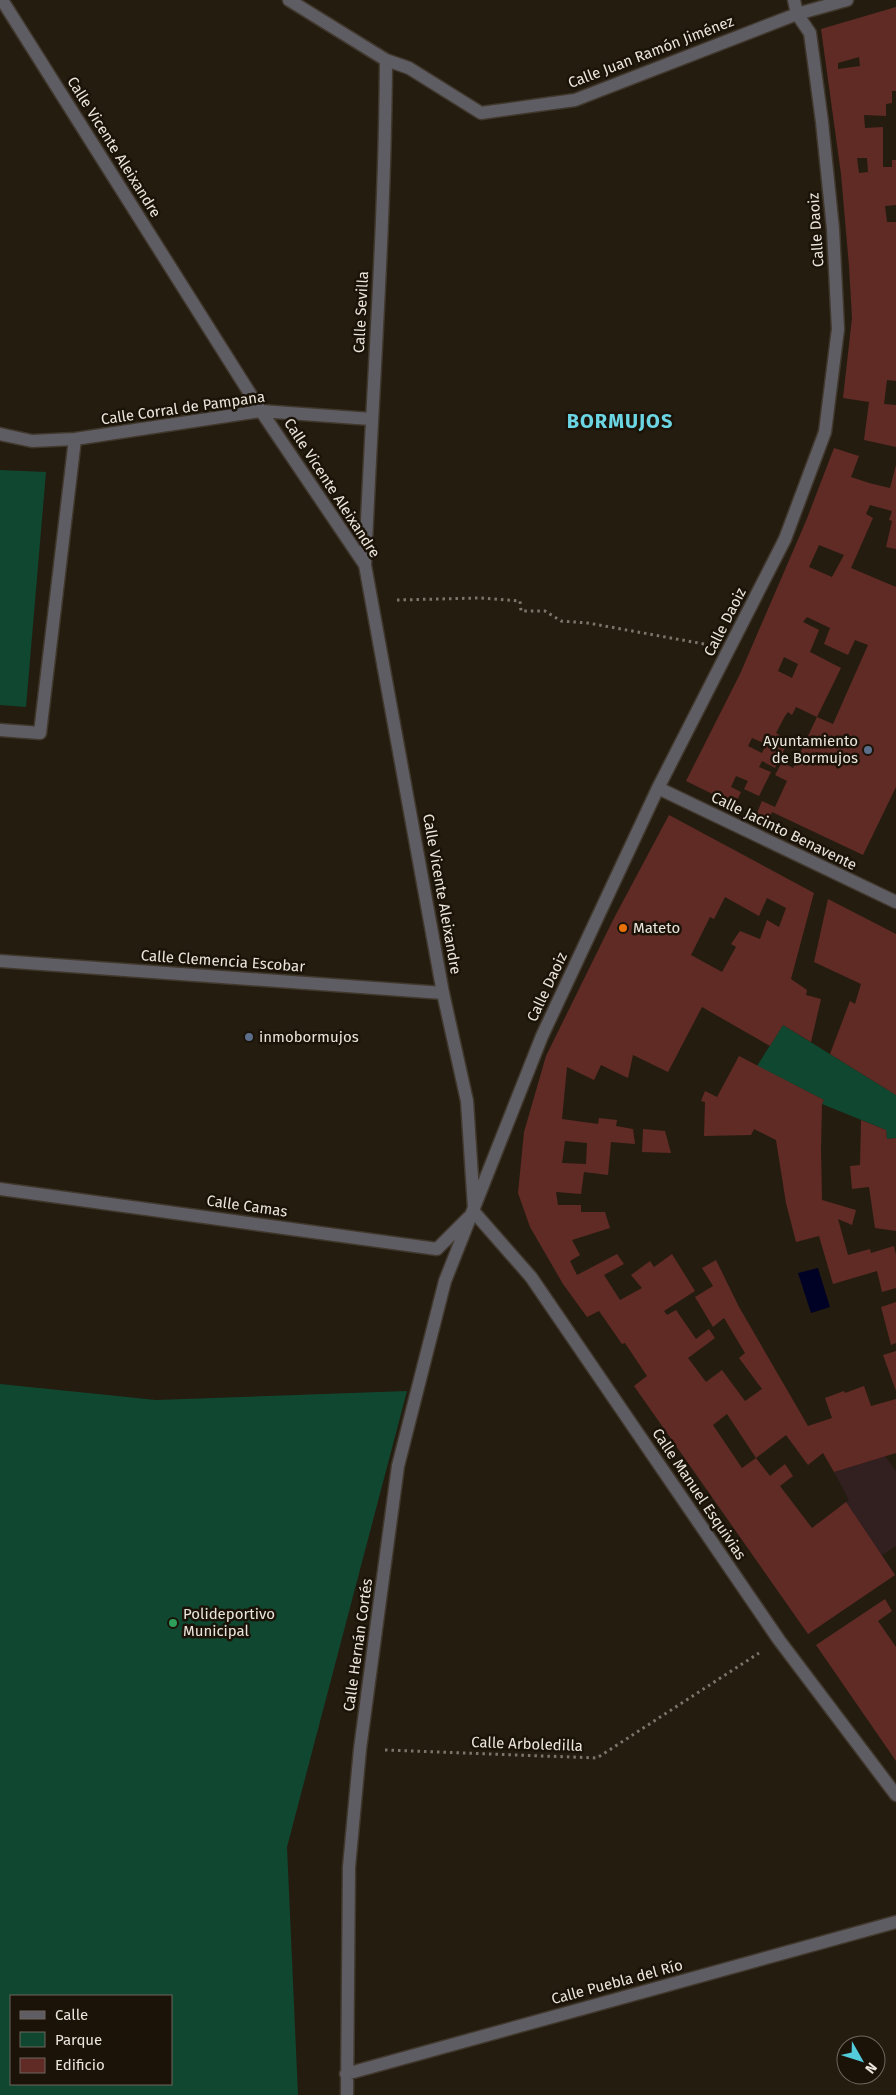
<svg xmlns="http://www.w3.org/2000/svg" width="896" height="2095" font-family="'Fira Sans',sans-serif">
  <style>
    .commercial { fill: #321f20 }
    .green { fill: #104730; fill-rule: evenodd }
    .water { fill: #000225 }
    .building { fill: #602b25; fill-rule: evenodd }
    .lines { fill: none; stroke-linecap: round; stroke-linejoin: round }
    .street-casing { stroke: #41382d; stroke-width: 15 }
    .path { stroke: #7d756b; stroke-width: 3; stroke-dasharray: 2.5 4; stroke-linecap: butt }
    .street { stroke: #5f5d64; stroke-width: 12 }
    .service-dot { fill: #5c6f8a; stroke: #1b1308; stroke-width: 2 }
    .food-dot { fill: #e8710a; stroke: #1b1308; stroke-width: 2 }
    .leisure-dot { fill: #2e9e5b; stroke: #1b1308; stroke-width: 2 }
    .labels { text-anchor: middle; stroke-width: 5; stroke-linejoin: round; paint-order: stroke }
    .street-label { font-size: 15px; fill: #eae5dd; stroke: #1b1308 }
    .poi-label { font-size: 15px; fill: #eae5dd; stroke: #1b1308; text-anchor: start }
    .district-label { font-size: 20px; font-weight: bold; letter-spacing: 1px; fill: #6bd5e4; stroke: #1b1308 }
  </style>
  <rect width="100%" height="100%" fill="#251c10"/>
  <path class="commercial" d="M885,1456L896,1471V1546L882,1555L895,1575L808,1634L761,1566L849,1500L834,1472Z"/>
  <path class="green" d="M0,470L46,472L26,707L0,705Z
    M783,1025L896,1095V1138L887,1139L886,1130L822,1104L824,1100L757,1066Z
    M0,1384L156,1400L407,1391L287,1847L298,2095H0ZM171,1996V2084H11V1996Z"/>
  <path class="water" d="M818,1268L830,1307L811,1313L798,1273Z"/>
  <path class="building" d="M896,7V91H892V103L886,104V116L864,115L865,128L883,127V167H892V160H896V205L885,206L887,222H896V381L887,380L884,404L896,405V447L864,440L869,402L843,398L852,318L849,266L841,174L821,29ZM859,57L860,66L838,69V63ZM857,158H867L868,172L859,173Z
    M834,448L859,456L851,477L869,483L890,488L896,465V549L886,547L892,521L889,520L892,511L870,505L866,514L873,518L851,568L896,587V787L863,855L772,812L768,821L756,815L762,801L775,807L787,781L775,775L782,762L793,768L817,717L833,724L868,645L855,640L848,655L824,644L830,628L807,617L803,622L819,630L810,652L841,668L817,717L796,707L792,715L788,712L785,716L776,733L789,740L775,768L762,761L759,767L771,772L759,796L744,789L748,781L736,776L731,787L741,792L735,805L686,781L740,674L806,521ZM819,545L844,555L832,577L809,567ZM784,657L798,664L792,678L778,671ZM752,738L766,744L762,753L748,746Z
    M669,815L814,893L791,979L807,990L806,995L821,999L811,1042L783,1025L770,1046L702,1007L668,1072L633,1055L628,1078L601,1065L594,1080L567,1067L562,1119L598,1124L599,1118L617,1120L616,1126L633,1129L635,1144L611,1142L608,1175L584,1172L581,1194L556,1192L558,1205H581V1212H605L610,1228L572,1240L580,1255L570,1261L577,1275L617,1254L624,1264L604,1275L620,1300L642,1288L631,1275L650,1261L654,1267L672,1254L695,1291L664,1311L667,1315L676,1310L696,1339L709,1329L715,1338L688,1358L706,1382L722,1370L745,1401L762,1389L739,1358L745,1353L724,1318L713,1327L695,1297L713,1286L702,1268L716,1260L739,1307L808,1426L832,1418L825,1398L844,1391L845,1393L864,1386L871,1406L896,1399V1453L834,1472L823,1453L808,1465L786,1435L756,1458L727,1414L713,1425L742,1468L756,1458L770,1476L785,1464L793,1476L780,1486L812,1528L846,1502L895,1575L808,1634L634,1386L647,1376L625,1343L622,1344L599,1311L587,1317L563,1284L530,1227L518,1193L524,1132L546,1056L613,920ZM725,897L759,916L767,898L786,908L779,927L767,920L760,939L740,931L731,944L736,947L722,972L691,955L710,917L714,919ZM565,1141L587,1143L586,1164L562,1163Z
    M828,899L896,934V1095L830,1054L850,1001L855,1004L861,984L814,962Z
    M739,1056L824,1100L822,1104L821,1148L822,1200L856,1210L852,1225L838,1219L848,1255L870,1249L871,1253L894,1246L896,1255V1288L882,1292L877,1271L833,1284L819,1236L796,1242L786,1203L776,1140L754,1129L751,1135L704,1136L705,1102L701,1101L705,1091L717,1097Z
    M861,1120L886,1130L887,1139L896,1138V1231L875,1228L869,1187L852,1189L850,1166L860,1165Z
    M643,1129L665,1131L671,1153L642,1152Z
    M896,1302V1343L891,1345L881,1307Z
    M896,1351V1391L883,1355Z
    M885,1599L892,1611L878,1621L896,1647V1761L816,1645Z"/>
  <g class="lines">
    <defs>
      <path id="street" d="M2,0L261,411L365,565L443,993L467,1101L474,1208
        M289,0L386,60L409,68L481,113L575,100L797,14L847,0
        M0,434L32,441L75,439L261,411L371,419
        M365,565C372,397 385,228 386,60
        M0,730L40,733L75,439
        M658,788L896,902
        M0,961L443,993
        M0,1189L437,1249L469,1217
        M474,1212L531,1277L779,1640L896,1795
        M346,2074L896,1922
        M347,2095L349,1867L360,1749L398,1466L445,1281L542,1036L658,788L785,539L825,432L838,329L833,229L822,122L810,33L797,14L794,0"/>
    </defs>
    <use href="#street" class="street-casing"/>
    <path class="path" d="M397,600L480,598L520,601L521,611H545L561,621L588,623L704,644
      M385,1750L597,1758L759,1653"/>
    <use href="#street" class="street"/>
  </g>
  <g class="service-dot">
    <circle cx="868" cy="750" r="5"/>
    <circle cx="249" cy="1037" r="5"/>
  </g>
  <circle class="food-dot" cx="623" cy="928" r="5"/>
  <circle class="leisure-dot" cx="173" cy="1623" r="5"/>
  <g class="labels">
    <g class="street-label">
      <text transform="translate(651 52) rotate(-21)" y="5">Calle Juan Ramón Jiménez</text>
      <text transform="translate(114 147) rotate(58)" y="5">Calle Vicente Aleixandre</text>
      <text transform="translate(816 230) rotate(-94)" y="5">Calle Daoiz</text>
      <text transform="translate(361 312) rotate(-87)" y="5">Calle Sevilla</text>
      <text transform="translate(183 408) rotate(-8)" y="5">Calle Corral de Pampana</text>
      <text transform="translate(332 488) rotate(57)" y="5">Calle Vicente Aleixandre</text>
      <text transform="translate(725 622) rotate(-63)" y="5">Calle Daoiz</text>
      <text transform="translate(784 831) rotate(26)" y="5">Calle Jacinto Benavente</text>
      <text transform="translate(442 894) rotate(80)" y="5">Calle Vicente Aleixandre</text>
      <text transform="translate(223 961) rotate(4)" y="5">Calle Clemencia Escobar</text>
      <text transform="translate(547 987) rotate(-65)" y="5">Calle Daoiz</text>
      <text transform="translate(247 1206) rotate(8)" y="5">Calle Camas</text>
      <text transform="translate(699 1494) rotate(56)" y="5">Calle Manuel Esquivias</text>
      <text transform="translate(358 1645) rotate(-82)" y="5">Calle Hernán Cortés</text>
      <text transform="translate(527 1744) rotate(2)" y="5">Calle Arboledilla</text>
      <text transform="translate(617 1982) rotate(-15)" y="5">Calle Puebla del Río</text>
    </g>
    <g class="poi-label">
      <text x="858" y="746" text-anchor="end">Ayuntamiento<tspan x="858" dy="17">de Bormujos</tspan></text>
      <text x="633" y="933">Mateto</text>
      <text x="259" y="1042">inmobormujos</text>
      <text x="183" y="1619">Polideportivo<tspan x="183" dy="17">Municipal</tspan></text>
    </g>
    <g class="district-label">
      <text x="620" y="428">BORMUJOS</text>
    </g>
  </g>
  <rect x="10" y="1995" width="162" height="90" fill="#1b1308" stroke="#6e675d"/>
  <rect x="20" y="2011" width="25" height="8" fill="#5f5d64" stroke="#6e675d"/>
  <text x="55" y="2020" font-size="15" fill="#eae5dd">Calle</text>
  <rect x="20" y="2032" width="25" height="15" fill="#104730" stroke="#6e675d"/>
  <text x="55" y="2045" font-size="15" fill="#eae5dd">Parque</text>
  <rect x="20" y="2058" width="25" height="15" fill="#602b25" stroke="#6e675d"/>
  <text x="55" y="2070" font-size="15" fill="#eae5dd">Edificio</text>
  <g transform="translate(861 2060) rotate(129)"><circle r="24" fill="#1b1308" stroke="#6e675d"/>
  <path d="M0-4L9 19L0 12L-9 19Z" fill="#53cbda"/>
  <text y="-8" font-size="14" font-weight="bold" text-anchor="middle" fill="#eae5dd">N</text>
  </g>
</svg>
